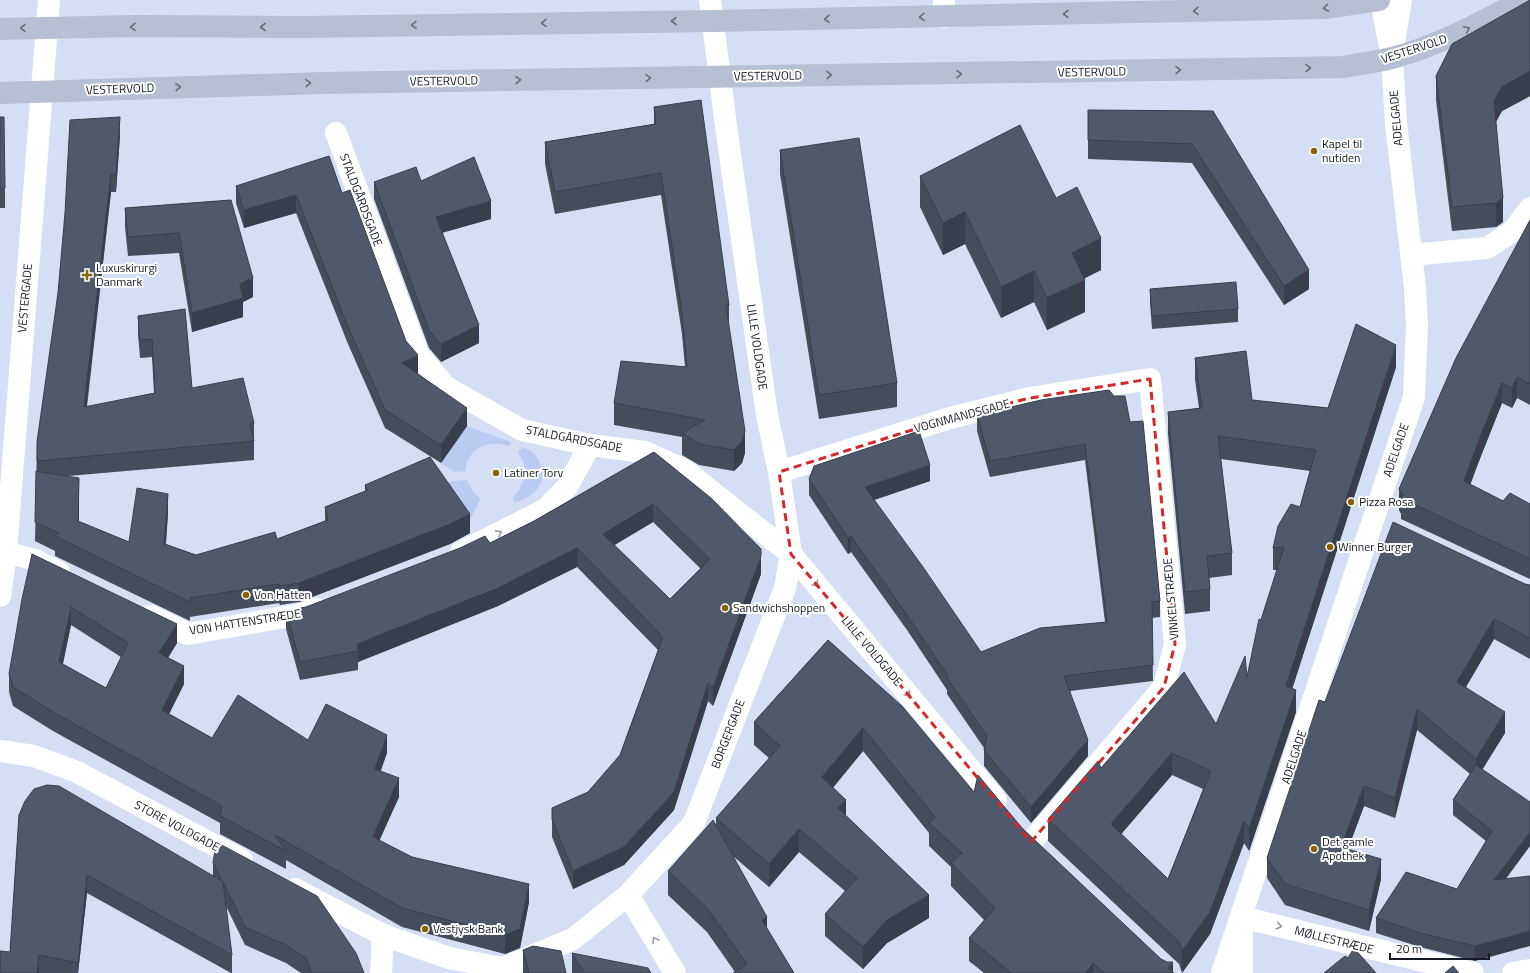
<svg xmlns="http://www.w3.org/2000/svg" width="1530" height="973" font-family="'Titillium Web',sans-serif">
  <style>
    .green { fill: #b8cbf1 }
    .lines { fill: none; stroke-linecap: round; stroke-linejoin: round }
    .minor { stroke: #fff; stroke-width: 22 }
    .major { stroke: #b6bfd3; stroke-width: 22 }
    .wall { fill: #454d5d; fill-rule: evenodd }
    .shaded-wall { fill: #383e4c }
    .building { fill: #50596c; stroke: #383e4c; fill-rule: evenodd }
    .oneway { stroke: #666c7a }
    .oneway2 { stroke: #96989b }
    .marked { fill: none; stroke: #d62828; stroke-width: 3; stroke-dasharray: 8 5; stroke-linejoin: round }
    .poi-dot { fill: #886401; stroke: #fff; stroke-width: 1.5 }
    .labels { text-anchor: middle; stroke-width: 4; stroke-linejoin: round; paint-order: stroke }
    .street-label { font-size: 12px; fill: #151921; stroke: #fff }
    .poi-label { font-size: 12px; fill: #151921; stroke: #fff; text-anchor: start }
  </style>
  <rect width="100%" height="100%" fill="#d4dff5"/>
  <path class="green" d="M467,426L511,442L509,446C490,439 466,448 466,471L454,472L441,463Z
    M522,447C531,451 536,453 540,463C548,484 534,496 515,503L513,497C525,486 530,467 518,453Z
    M467,480C470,488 474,494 481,498L466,528L438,487L451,481Z"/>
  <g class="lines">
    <path class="minor" d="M710,0L726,126L767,415L779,472L791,554L996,800
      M944,0V17
      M1394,43L1401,0
      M336,133L418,354L446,387L522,430L590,445L645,452L683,469L791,554
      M1411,255L1487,248L1513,231L1530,208
      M779,472L950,418L1030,398L1150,379L1175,644L1164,687L1031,842
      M6,552L35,560L59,572
      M461,552L546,509L567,487L590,445
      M0,596L6,552L49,0
      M151,616L188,634L302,614L316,609
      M0,751L34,756L77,772L242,860
      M295,889L383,935L449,958L503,968L573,939L628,895L694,823L785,588L791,554
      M628,895L675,973
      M1241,917L1473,973
      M1242,932V973
      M381,973L383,935
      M1222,973L1414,397L1417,326L1415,288L1396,123L1392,58L1381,0
      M1513,973L1530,970"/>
    <path class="major" d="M0,29L135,26L302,27L713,21L1325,8L1379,0
      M0,93L323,83L1344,67C1360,64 1376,62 1392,58C1438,46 1482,22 1523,0"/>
  </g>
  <path class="wall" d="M1530,0V96L1502,111L1496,122L1503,222L1496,227L1452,231L1436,100V76Z
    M654,107L729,305V327L745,453L742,463L734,471L699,465L682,455V437L614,425V403L685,367L682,334L661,195L555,214L545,164V142L654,124Z
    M1088,110L1213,111L1309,289L1284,305L1192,163L1088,159Z
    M0,117L5,188V208H0Z
    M120,135L116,192H111L87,407L154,393L152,357L140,358L138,334V316L192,388L254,423V460L68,476L79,497V522L129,542L168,513L166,544L196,555L277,539L325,521V507L365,491V485L470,533L450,544L299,602L280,605L279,603L190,617V621L55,556V551L35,541L37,442Z
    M780,150L897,383V407L819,419L780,174Z
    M920,176L1056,198L1101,270L1084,278L1085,312L1047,330L1034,302L1001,318L965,244L943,255L920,207Z
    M421,181L491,219L442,233L479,343L441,362L429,348L374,199V182Z
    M236,186L342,193L418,373H417L467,426L441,463L385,428L348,344L296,213L244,228L236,203Z
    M231,200L253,297L243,302V317L192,332L179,253L128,256L125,227V208Z
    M1530,220V405L1517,398L1512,408L1502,403L1479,461L1470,484L1503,501L1530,504V579L1401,519V514L1399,510V489Z
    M1150,289L1238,309V322L1152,329L1150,302Z
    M1195,358L1252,400L1328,408L1396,367L1292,689L1296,712L1249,851L1244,843L1210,934L1182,973L1179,964L1048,841V819L1101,768L1216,724L1247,677L1261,620L1277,570H1273V548L1300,507L1310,471L1221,459L1232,553V575L1209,578L1210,589V611L1185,614L1168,434V412L1199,408L1195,380ZM1172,775L1203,789L1168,879L1121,834Z
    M1109,390L1160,601V617L1152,618L1153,681L1070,691L1088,756L1031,823L984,766V748L947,694V690L907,630L851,552L848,554L809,495V479L930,481L874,500L981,652L1105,622L1085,460L990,477L977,431V415Z
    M654,452L761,574L713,706L708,701L674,810L624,865L573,889L552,837V808L588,792L620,755L658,650L577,567L498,606L358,662V670L300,680L286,629V611L306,607L490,543L534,521ZM653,522L701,569L670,599L614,545Z
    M32,554L177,643L168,658L184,684L169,714L212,738L308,740L387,753L380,771L399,797L379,840L412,857L529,902L520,948L505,954L402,927L286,860V869L220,834V823L53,731L13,706L9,692V674ZM71,625L121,657L106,688L63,664Z
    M1525,584L1530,585V659L1494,639L1466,687L1505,733L1482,769L1506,879L1475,961L1420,947L1376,933V918L1457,889L1486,841L1453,815V800L1470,774L1417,730L1395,818L1364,806L1348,849L1381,879L1369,931L1285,905L1267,878V858L1325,702Z
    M828,640L974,792L1022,828L1174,973H984L969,961V938L984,920L951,886V867L929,846V833L863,751L833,788L846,816L929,918L887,943L863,969L825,936V914L845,891L799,852L769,887L733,856L767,929L794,973L735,972L707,932L668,895V871L716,826V818L769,758L754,745V722Z
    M19,815L213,876V863L364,973H301L286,963L245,945L226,906L232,955V973H231L87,893L78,973H0L10,952Z
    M523,950L566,973H523Z
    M572,953L585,973H572Z"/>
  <path class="shaded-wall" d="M1530,71V96L1502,111L1494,125V101L1502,87Z
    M120,117V135L116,192V174Z
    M111,174V192L84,426V407Z
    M296,195V213L244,228V210Z
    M1503,198V222L1496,227V203Z
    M491,201V219L436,234V217Z
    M965,212V244L943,255V223Z
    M1101,238V270L1072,285V253Z
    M1309,270V289L1284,305V286Z
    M1034,271V302L1001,318V287Z
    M253,278V297L243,302V317L192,332V313L240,284Z
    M1085,280V312L1047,330V298Z
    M479,325V343L441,362V344Z
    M1396,345V367L1286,708V686Z
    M418,355V373L402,381V363Z
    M1517,377V398L1512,408V388Z
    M1502,383V403L1479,461L1464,502V481L1479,440Z
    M467,408V426L441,463V445Z
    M745,431V453L742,463L734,471V450Z
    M930,465V481L865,503V487Z
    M79,478V497L78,541V521Z
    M168,494V513L164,563V544Z
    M653,504V522L603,552V534Z
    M470,514V533L450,544L299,602V583Z
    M851,536V552L848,554V538Z
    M577,548V567L498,606L358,662V651L357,644Z
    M761,556V574L713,706V688Z
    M71,607V625L59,680V662Z
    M1494,619V639L1457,702V682Z
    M177,624V643L159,672V653Z
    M184,666V684L162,728V710Z
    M708,683V701L674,810L624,865L573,889V871Z
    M1296,690V712L1249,851V829Z
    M1417,709V730L1395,818V798Z
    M1505,712V733L1476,780V759Z
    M863,728V751L822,800V777Z
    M387,735V753L375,788V769Z
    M1088,740V756L1031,823V807Z
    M1172,753V775L1111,846V824Z
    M399,778V797L373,855V837Z
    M1364,786V806L1341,867V847Z
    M846,800V823L838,808Z
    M1244,821V843L1210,934L1182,973V951Z
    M799,829V852L769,887V864Z
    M1530,832V846L1494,895V880Z
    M1381,859V879L1369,931V910Z
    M87,875V893L78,973V963Z
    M529,884V902L520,948L505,954V935Z
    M929,895V918L887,943L863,969V947L887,920Z
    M767,917V941L762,920Z
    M1530,931V946L1475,961V946Z
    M39,955V973H37Z
    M1173,962V973L1168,968Z
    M1093,963V973H1086Z"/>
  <path class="building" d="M1530,0V71L1502,87L1494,101L1503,198L1496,203L1452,207L1436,76L1452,44Z
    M701,100L729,305L726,306L745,431L742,442L734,450L699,444L682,433L705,420L614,403L621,361L687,367L682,313L661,173L555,192L545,142L656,124L654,107Z
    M1088,110L1213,111L1309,270L1284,286L1192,144L1088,140Z
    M0,117H4L5,188H0Z
    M120,117L116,174H111L84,407L155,393L152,339L140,340L138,316L185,309L192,388L243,378L254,423L250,424L254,441L37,461V442L58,293L65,213L70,120Z
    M1020,125L1056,198L1077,187L1101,238L1072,253L1085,280L1047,298L1034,271L1001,287L965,212L943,223L920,176Z
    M859,138L897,383L819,395L780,150Z
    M329,156L342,193L350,190L406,341L418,355L402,363L467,408L441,445L385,410L348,327L296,195L244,210L236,186Z
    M474,157L491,201L436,217L479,325L441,344L429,330L374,182L416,167L421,181Z
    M231,200L253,278L240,284L243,298L192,313L179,233L128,237L125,208Z
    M1530,220V384L1517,377L1512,388L1502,383L1479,440L1464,481L1503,501L1510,493L1530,504V559L1401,498L1403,495L1399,489L1456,358Z
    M1236,282L1238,309L1152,316L1150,289Z
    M1356,324L1396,345L1286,686L1296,690L1249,829L1244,821L1210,912L1182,951L1179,942L1048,819L1098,761L1101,768L1184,672L1216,724L1245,656L1247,677L1259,619L1261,620L1284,547L1273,548L1278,526L1291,504L1300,507L1316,450L1218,436L1232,553L1207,556L1210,589L1185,592L1168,412L1202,408L1195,358L1246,351L1252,400L1328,408ZM1172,753L1211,771L1168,879L1111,824Z
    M1109,390L1114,396H1125L1130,422L1143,421L1160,601L1152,602L1153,665L1064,676L1088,740L1031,807L984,750L987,736L947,678L948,676L907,615L851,536L848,538L809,479L814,466L919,431L930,465L865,487L923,567L981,652L1040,628L1107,622L1085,444L990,461L977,415L1041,400Z
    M654,452L711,498L761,549V556L713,688L708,683L674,792L624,847L573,871L552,819V808L588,792L620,755L663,637L577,548L498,588L357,644L358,651L300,662L286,611L306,607L460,548L485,536L490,543L534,521ZM653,504L710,559L670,599L603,534Z
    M430,457L470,514L450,524L299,583L280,586L279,584L190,598V602L55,536L59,533L35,522L36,471L79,478L78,521L129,542L137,488L168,494L164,544L196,555L275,532L277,539L328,520L325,507L368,490L365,485Z
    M1393,522L1525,584L1530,585V638L1494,619L1457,682L1505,712L1476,759L1417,709L1395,798L1364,786L1341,847L1381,859L1369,910L1285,884L1267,858L1319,700L1325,702Z
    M32,554L177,624L159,653L184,666L162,710L212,738L238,695L308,740L326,704L387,735L375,769L399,778L373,837L412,857L529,884L520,929L505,935L402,908L275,835L286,851L220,816L222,806L53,712L13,687L9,674L22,599ZM71,607L128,643L106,688L59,662Z
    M828,640L902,706L974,792L978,775L1022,828L1161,959L1167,962H1173L1168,968L1174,973H1104L1093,963L1086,973H1011L969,938L995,908L951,863L962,853L929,823L935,817L863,728L822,777L846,800L838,808L929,895L887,920L863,947L825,914L857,878L799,829L769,864L716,818L780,746L754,722Z
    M1476,765L1530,802V832L1494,880L1530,876V931L1475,946L1420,933L1376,918L1406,872L1457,889L1492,831L1453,800Z
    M47,785L59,786L222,881L213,863L216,842L317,896L356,953L364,973H312L306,958L286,945L245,927L223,882L232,955L87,875L78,963L39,955L37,973H0V951L10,952L19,815L25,801L34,789Z
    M713,820L767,917L762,920L794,973H733L747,964L707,908L668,871Z
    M533,946L561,951L566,973H529L523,950Z
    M1354,948L1376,973H1324L1345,956L1348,958Z
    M572,953L648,968L651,973H585Z
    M1453,966L1459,973H1445Z"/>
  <defs><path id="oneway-chevron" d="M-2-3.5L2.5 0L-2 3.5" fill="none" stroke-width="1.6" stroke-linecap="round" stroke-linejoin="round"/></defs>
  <g class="oneway">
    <use href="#oneway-chevron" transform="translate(1326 8) rotate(174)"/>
    <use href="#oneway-chevron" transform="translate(1196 11) rotate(179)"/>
    <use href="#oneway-chevron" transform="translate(1066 14) rotate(179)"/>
    <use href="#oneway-chevron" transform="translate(922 17) rotate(179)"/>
    <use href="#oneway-chevron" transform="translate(827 19) rotate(179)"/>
    <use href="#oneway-chevron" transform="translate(674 21) rotate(180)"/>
    <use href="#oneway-chevron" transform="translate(544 23) rotate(179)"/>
    <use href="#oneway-chevron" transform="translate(414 25) rotate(179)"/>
    <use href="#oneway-chevron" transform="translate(133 27) rotate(179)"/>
    <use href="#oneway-chevron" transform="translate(263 27) rotate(-180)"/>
    <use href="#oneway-chevron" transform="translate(23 28) rotate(179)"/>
    <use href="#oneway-chevron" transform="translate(1467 29) rotate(-26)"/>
    <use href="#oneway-chevron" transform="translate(1308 68) rotate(-2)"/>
    <use href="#oneway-chevron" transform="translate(1178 70) rotate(-1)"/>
    <use href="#oneway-chevron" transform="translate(959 74) rotate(-1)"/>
    <use href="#oneway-chevron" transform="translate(829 75) rotate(-1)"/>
    <use href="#oneway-chevron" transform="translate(648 78) rotate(-1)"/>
    <use href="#oneway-chevron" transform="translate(518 80) rotate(-1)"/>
    <use href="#oneway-chevron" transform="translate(308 83) rotate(-2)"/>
    <use href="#oneway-chevron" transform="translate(178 87) rotate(-2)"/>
  </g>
  <g class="oneway2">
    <use href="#oneway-chevron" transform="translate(499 533) rotate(-27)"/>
    <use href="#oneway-chevron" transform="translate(816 584) rotate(50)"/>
    <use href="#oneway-chevron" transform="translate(908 694) rotate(50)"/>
    <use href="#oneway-chevron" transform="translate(1279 926) rotate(13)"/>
    <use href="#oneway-chevron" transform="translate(655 940) rotate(-121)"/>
  </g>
  <path class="marked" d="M1150,379L1175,644L1164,687L1031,842L791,554L779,472L950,418L1030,398Z"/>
  <g class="poi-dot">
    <circle cx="1314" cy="151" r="4"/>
    <path d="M85 269h4v4h4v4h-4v4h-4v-4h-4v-4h4z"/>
    <circle cx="496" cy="473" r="4"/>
    <circle cx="1351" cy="502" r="4"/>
    <circle cx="1330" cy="547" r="4"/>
    <circle cx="246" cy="595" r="4"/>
    <circle cx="725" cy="608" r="4"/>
    <circle cx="1314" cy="849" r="4"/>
    <circle cx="425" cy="929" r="4"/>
  </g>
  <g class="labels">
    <g class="street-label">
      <text transform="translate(1414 49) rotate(-18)" y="4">VESTERVOLD</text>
      <text transform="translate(1092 72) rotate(-1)" y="4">VESTERVOLD</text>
      <text transform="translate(768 76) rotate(-1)" y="4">VESTERVOLD</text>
      <text transform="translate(444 81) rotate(-1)" y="4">VESTERVOLD</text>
      <text transform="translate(120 89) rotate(-2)" y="4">VESTERVOLD</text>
      <text transform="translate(1396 118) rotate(-95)" y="4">ADELGADE</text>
      <text transform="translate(361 200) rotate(69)" y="4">STALDGÅRDSGADE</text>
      <text transform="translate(25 298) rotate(-85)" y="4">VESTERGADE</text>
      <text transform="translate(757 347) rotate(82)" y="4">LILLE VOLDGADE</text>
      <text transform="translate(962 416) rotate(-15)" y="4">VOGNMANDSGADE</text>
      <text transform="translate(574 439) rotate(11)" y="4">STALDGÅRDSGADE</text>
      <text transform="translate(1396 450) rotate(-71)" y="4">ADELGADE</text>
      <text transform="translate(1171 599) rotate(-95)" y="4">VINKELSTRÆDE</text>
      <text transform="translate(245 622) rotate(-9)" y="4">VON HATTENSTRÆDE</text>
      <text transform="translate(872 651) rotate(50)" y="4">LILLE VOLDGADE</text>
      <text transform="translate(728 734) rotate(-69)" y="4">BORGERGADE</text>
      <text transform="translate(1294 757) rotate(-72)" y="4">ADELGADE</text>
      <text transform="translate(177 826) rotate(28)" y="4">STORE VOLDGADE</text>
      <text transform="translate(1334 940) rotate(14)" y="4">MØLLESTRÆDE</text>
    </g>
    <g class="poi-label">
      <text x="1322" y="148">Kapel til<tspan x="1322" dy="14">nutiden</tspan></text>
      <text x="96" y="272">Luxuskirurgi<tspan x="96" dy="14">Danmark</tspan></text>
      <text x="504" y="477">Latiner Torv</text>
      <text x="1359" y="506">Pizza Rosa</text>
      <text x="1338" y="551">Winner Burger</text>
      <text x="254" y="599">Von Hatten</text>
      <text x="733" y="612">Sandwichshoppen</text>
      <text x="1322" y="846">Det gamle<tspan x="1322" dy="14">Apothek</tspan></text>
      <text x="433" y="933">Vestjysk Bank</text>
    </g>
  </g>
  <path d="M1390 953v6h99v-6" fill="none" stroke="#151921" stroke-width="2"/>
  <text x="1396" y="953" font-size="12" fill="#151921" stroke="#ffffff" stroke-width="3" paint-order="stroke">20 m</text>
</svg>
